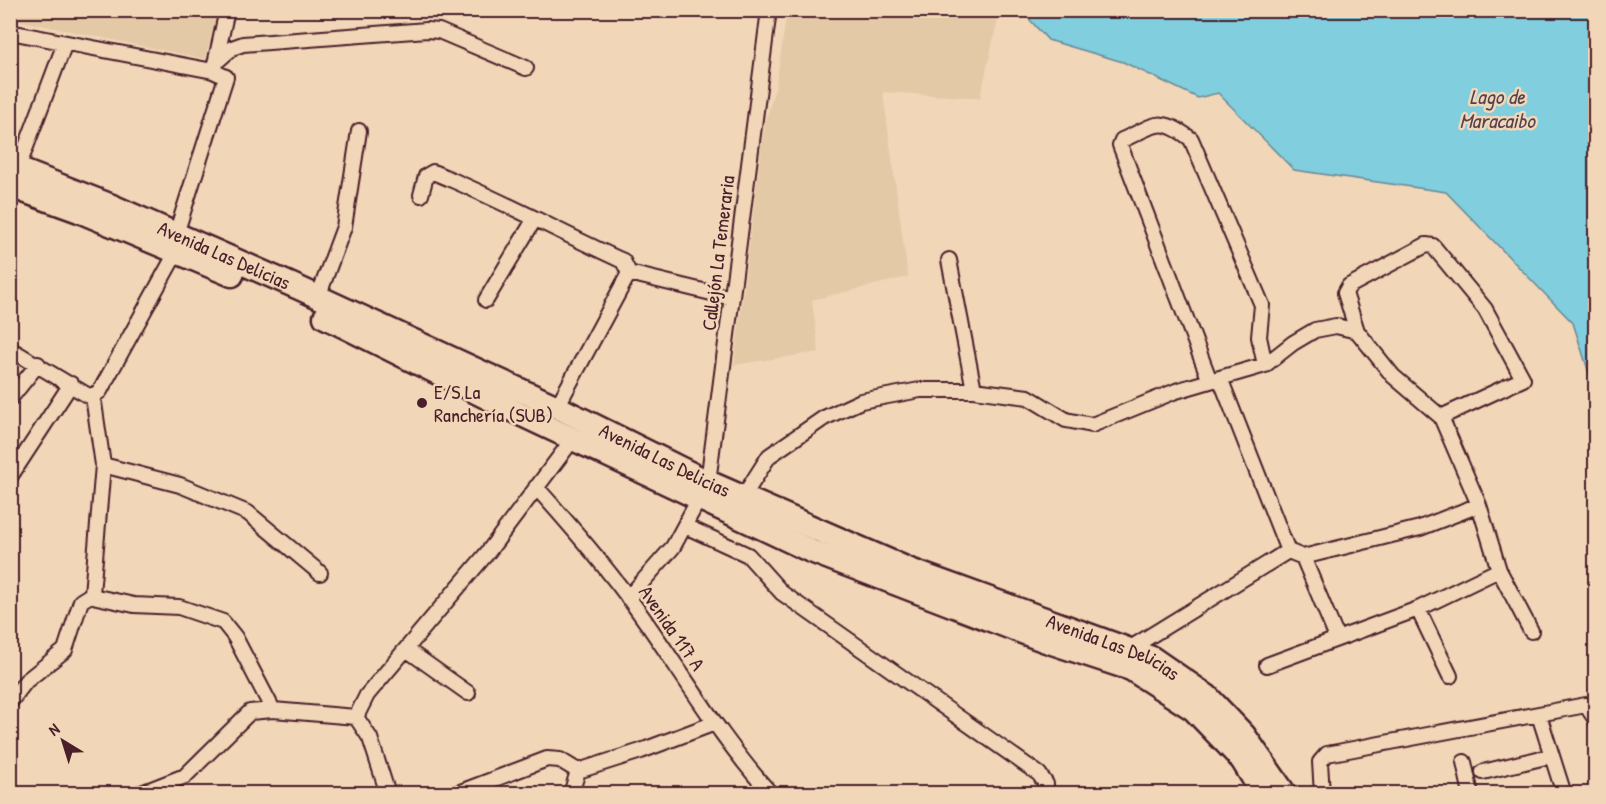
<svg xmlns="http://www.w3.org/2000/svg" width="1606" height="804" font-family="'Patrick Hand',sans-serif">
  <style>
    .built { fill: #e4c9a7 }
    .water { fill: #80cede; stroke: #6a8896; stroke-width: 1.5 }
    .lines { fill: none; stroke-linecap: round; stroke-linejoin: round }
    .street-casing { stroke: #4a1f2b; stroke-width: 18 }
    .primary-casing { stroke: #4a1f2b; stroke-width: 27 }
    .street { stroke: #f1d7b8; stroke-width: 14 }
    .primary { stroke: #f1d7b8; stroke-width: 22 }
    .poi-dot { fill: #4a1f2b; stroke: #f1d7b8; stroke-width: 2 }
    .labels { text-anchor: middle; stroke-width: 5; stroke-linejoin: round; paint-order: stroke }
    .street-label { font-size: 20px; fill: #4a1f2b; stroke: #f1d7b8 }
    .poi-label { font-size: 20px; fill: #4a1f2b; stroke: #f1d7b8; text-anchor: start }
    .water-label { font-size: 21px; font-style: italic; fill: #55424f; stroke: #f1d7b8 }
  </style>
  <rect width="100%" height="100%" fill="#f1d7b8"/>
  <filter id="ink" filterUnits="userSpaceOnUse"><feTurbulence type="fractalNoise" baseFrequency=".0167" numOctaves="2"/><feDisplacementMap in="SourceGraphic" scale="12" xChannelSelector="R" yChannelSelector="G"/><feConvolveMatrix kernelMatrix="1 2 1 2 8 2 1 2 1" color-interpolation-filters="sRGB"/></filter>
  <g filter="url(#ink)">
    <path class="built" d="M10,11L11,10L218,11L205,59L11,19Z
      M787,11H1000L980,98L883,92L908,277L812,300L819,352L734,365L764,127L776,85Z"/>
    <path class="water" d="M1022,11H1595V392L1573,323L1446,192L1294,170L1218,93L1198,98L1123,62L1048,40Z"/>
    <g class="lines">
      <defs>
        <path id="street" d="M10,32L213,71L226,77L176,234
          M215,63L232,48L243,44L427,30L439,31L526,68
          M215,64L227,10
          M18,168L65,43
          M421,195L426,176L433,172C498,198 559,232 623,261L629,273L557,407
          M949,260L974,390
          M629,273L732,298
          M318,297L344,227L359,131
          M486,300L534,220
          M1357,331L1345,293L1349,286L1426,245L1433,246L1485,309L1523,379L1441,417
          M10,349L87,395L93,396
          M1220,378L1265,365L1293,343L1315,330L1336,326L1357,331L1393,376L1441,417L1479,505L1499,570L1531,631
          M1210,381L1120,145L1122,140C1156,125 1159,115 1191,139L1262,305L1259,337L1265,365
          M93,396L103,465L92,594L97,597L134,605L179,607L223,622L235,637L273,710
          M93,396L100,391L177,251
          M10,399L38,364
          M103,465L180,485L248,513L320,573
          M10,477L71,384
          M536,487C571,526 605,565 636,608C681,670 719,737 771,794
          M743,497L769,456L824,418L861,401L920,390H974L1028,397L1066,420L1092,425L1176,391L1220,378L1288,551L1129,649
          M685,526L748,555L782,593L1039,774L1046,784V790L1042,794
          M1288,551L1303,557L1420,528L1479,505
          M1303,557L1337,638
          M628,598L673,547L708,482L769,10
          M1418,609L1450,676
          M406,649L468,693
          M1267,665L1418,609L1499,570
          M10,702L26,681L65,650L81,601L92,594
          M1539,715L1564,794
          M356,717L370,738L388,794
          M1464,762L1471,794
          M1483,772L1550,756
          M139,794L185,776L250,712L273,710L356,717L367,695L488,552L573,439
          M455,794L547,759L560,760L578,771
          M571,794L578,771L641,751L715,723
          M1322,794L1320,762L1327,754L1586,705L1596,720"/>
        <g id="primary">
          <path id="s1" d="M10,166L112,206L301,289L557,407L708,482L910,570L1152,658L1207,696L1244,735L1285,794"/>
          <path d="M10,186L79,211L232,275"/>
          <path d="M325,317L522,415L811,551L1043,640L1131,669L1193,709L1242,760L1263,794"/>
        </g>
      </defs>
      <use href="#street" class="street-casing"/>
      <use href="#primary" class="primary-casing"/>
      <use href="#street" class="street"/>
      <use href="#primary" class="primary"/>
    </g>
  </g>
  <circle class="poi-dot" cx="422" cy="403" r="6"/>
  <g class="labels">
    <g class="street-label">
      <text transform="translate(718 253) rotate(-83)" y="7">Callejón La Temeraria</text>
      <text dy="7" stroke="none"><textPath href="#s1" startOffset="232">Avenida Las Delicias</textPath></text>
      <text dy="7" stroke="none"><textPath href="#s1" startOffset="718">Avenida Las Delicias</textPath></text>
      <text transform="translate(672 628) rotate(55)" y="7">Avenida 117 A</text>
      <text dy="7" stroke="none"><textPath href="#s1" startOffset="1204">Avenida Las Delicias</textPath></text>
    </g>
    <g class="poi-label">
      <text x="434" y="399">E/S La<tspan x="434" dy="23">Ranchería (SUB)</tspan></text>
    </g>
    <g class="water-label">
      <text x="1497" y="104">Lago de<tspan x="1497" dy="24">Maracaibo</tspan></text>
    </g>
  </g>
  <rect width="1606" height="804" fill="none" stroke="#f1d7b8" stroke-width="36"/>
  <rect x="18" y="18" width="1570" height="768" fill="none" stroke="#4a1f2b" stroke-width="2" filter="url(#ink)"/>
  <g transform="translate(63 741) rotate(322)" stroke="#f1d7b8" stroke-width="4.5" paint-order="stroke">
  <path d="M0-4.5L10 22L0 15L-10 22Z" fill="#4a1f2b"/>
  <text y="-9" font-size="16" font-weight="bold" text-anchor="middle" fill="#4a1f2b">N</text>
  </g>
</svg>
